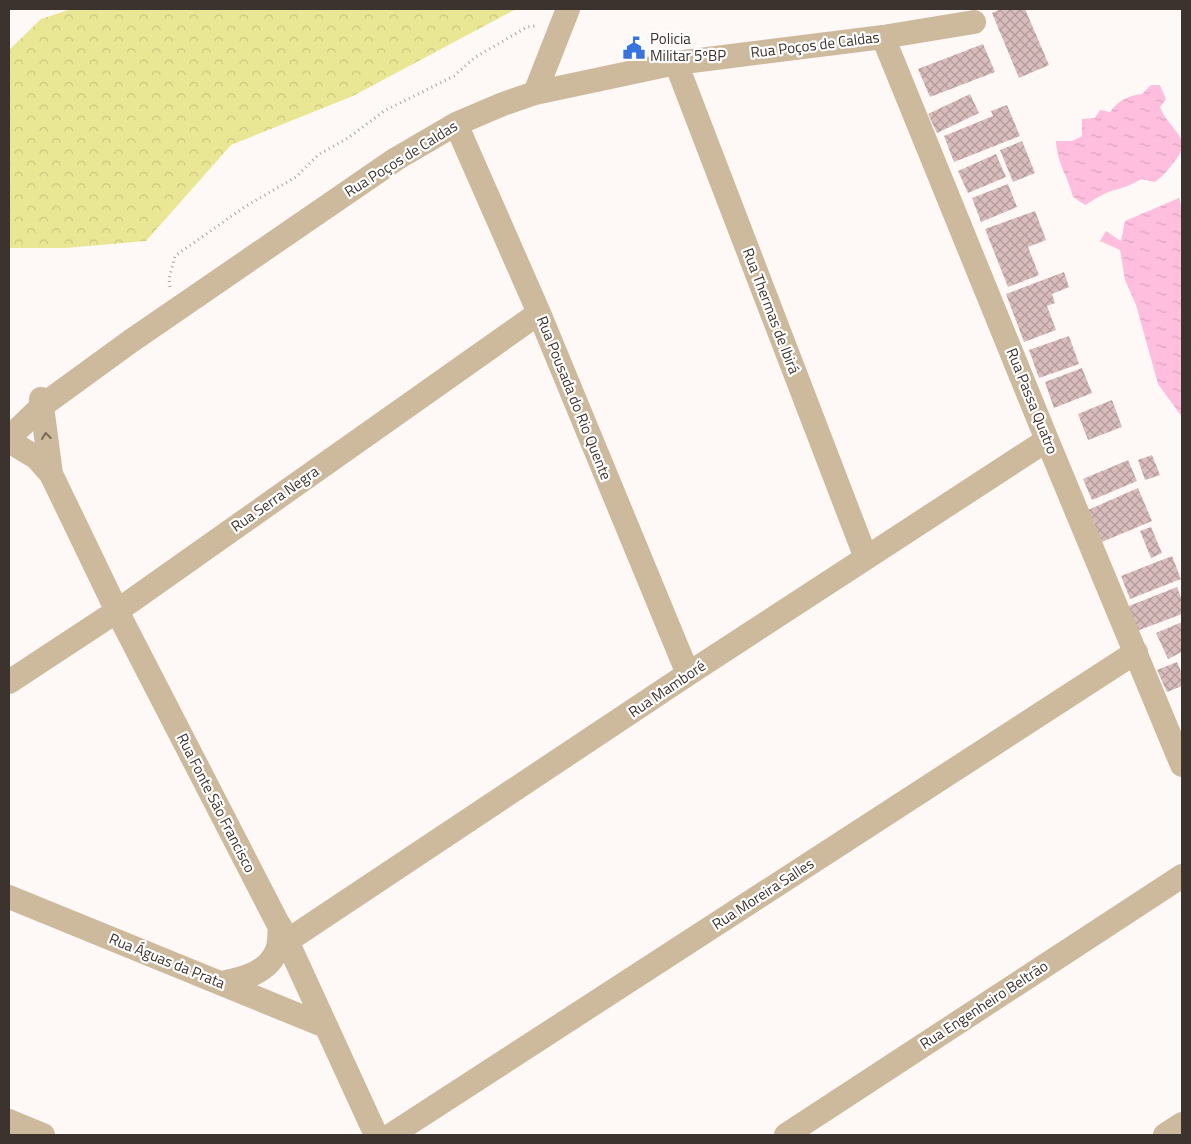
<svg xmlns="http://www.w3.org/2000/svg" width="1191" height="1144" font-family="'Titillium Web',sans-serif">
  <style>
    .forest { fill: url(#forest-crowns) }
    .water { fill: url(#water-ripples) }
    .building { fill: url(#building-cross-hatch) }
    .lines { fill: none; stroke-linecap: round; stroke-linejoin: round }
    .path { stroke: #a9a29e; stroke-width: 3; stroke-dasharray: 1 4; stroke-linecap: butt }
    .street { stroke: #cdb99b; stroke-width: 24 }
    .oneway { stroke: #77695a }
    .labels { text-anchor: middle; stroke-width: 4.5; stroke-linejoin: round; paint-order: stroke }
    .poi-label { font-size: 15px; fill: #3d332e; stroke: #fff; text-anchor: start }
    .street-label { font-size: 15px; fill: #3d332e; stroke: #fff }
  </style>
  <defs>
    <pattern id="forest-crowns" width="20" height="18" patternUnits="userSpaceOnUse" patternTransform="scale(1.25)"><rect width="20" height="18" fill="#eae794"/><path d="M2 6a3 3 0 1 1 6 0M12 15a3 3 0 1 1 6 0" fill="none" stroke="#cac780"/></pattern>
    <pattern id="water-ripples" width="26" height="14" patternUnits="userSpaceOnUse" patternTransform="scale(1.25)"><rect width="26" height="14" fill="#ffbedd"/><path d="M2 4q2-2 4 0t4 0M15 11q2-2 4 0t4 0" fill="none" stroke="#dba4be"/></pattern>
    <pattern id="building-cross-hatch" width="8" height="8" patternUnits="userSpaceOnUse" patternTransform="scale(1.25)"><rect width="8" height="8" fill="#d9bdbd"/><path d="M0 0l8 8M0 8l8-8" fill="none" stroke="#b19a9a"/></pattern>
  </defs>
  <rect width="100%" height="100%" fill="#fef9f6"/>
  <path class="forest" d="M71,9H516L353,96L231,145L146,241L66,248H9V50L41,19Z"/>
  <path class="water" d="M1151,85H1160L1166,99L1160,107C1162,112 1165,117 1168,121C1180,137 1190,143 1174,162C1167,171 1164,175 1155,182L1141,179C1132,185 1125,187 1115,190C1105,192 1094,200 1085,205L1073,197C1068,176 1057,164 1056,141H1072L1082,136V119L1095,118L1100,110L1110,112C1119,100 1127,96 1142,94Z
    M1179,198L1182,209V417L1158,384L1136,305L1125,280L1120,250L1100,241L1106,231L1121,241L1125,221Z"/>
  <path class="building" d="M1001,9H1025L1049,65L1019,78L992,13Z
    M983,44L995,72L930,97L918,69Z
    M970,94L979,113L937,133L928,114Z
    M1007,105L1020,136L954,162L944,136L993,116L991,111Z
    M1022,141L1035,173L1013,182L1000,150Z
    M996,154L1006,177L968,193L958,171Z
    M1008,184L1017,207L981,222L972,198Z
    M1035,211L1046,240L1028,247L1039,275L1008,287L985,229Z
    M1064,272L1069,287L1052,294L1055,303L1047,306L1056,330L1024,342L1006,294Z
    M1069,336L1079,364L1039,378L1029,350Z
    M1082,368L1092,393L1054,408L1045,382Z
    M1112,400L1122,427L1088,440L1078,414Z
    M1152,455L1160,475L1145,480L1138,460Z
    M1128,460L1137,481L1092,500L1083,479Z
    M1138,488L1152,521L1102,542L1088,510Z
    M1151,527L1162,553L1151,558L1140,531Z
    M1172,556L1181,579L1130,599L1121,576Z
    M1177,587L1182,600V614L1134,632L1124,608Z
    M1182,622V652L1168,659L1156,633Z
    M1177,662L1182,674V686L1167,692L1157,670Z"/>
  <g class="lines">
    <path class="path" d="M170,287L169,279L175,256L246,206L296,177L318,155L348,138L384,111L454,76L474,58L527,27L537,26"/>
    <path class="street" d="M883,37L1047,440L1182,765
      M676,63L866,558
      M535,93L568,9
      M456,124L539,313L688,674
      M41,399L51,474
      M9,438L43,405L131,341L396,159L456,124L503,104L535,93L676,63L883,37L974,22
      M9,441L37,458L51,474L117,611L287,941L376,1135
      M9,682L117,611L539,313
      M9,897L325,1026
      M287,941L688,674L1047,440
      M221,983C243,979 268,973 277,950C280,943 279,933 280,926
      M9,1121L43,1135
      M391,1135L1136,652
      M786,1135L1182,876
      M1165,1135L1182,1124"/>
  </g>
  <defs><path id="oneway-chevron" d="M-2-3.5L2.5 0L-2 3.5" fill="none" stroke-width="1.6" stroke-linecap="round" stroke-linejoin="round" transform="scale(1.25)"/></defs>
  <use class="oneway" href="#oneway-chevron" transform="translate(46 436) rotate(-97)"/>
  <defs>
    <symbol id="civic-bare" viewBox="-9 -9 18 18"><path d="M-.6-6.5H3V-4.5H.6V-3L4-1V1h2V6H-6V1h2V-1L-.6-3ZM-1.2 2.5V6h2.4V2.5Z" fill="#3873e2" stroke="#fff" stroke-width="2.5" paint-order="stroke"/></symbol>
  </defs>
  <g fill-rule="evenodd">
    <use href="#civic-bare" x="618" y="32" width="32" height="32"/>
  </g>
  <g class="labels">
    <g class="poi-label">
      <text x="650" y="44">Policia<tspan x="650" dy="17">Militar 5ºBP</tspan></text>
    </g>
    <g class="street-label">
      <text transform="translate(815 45) rotate(-7)" y="5">Rua Poços de Caldas</text>
      <text transform="translate(401 159) rotate(-32)" y="5">Rua Poços de Caldas</text>
      <text transform="translate(771 311) rotate(69)" y="5">Rua Thermas de Ibirá</text>
      <text transform="translate(574 398) rotate(68)" y="5">Rua Pousada do Rio Quente</text>
      <text transform="translate(1032 401) rotate(68)" y="5">Rua Passa Quatro</text>
      <text transform="translate(275 499) rotate(-35)" y="5">Rua Serra Negra</text>
      <text transform="translate(667 689) rotate(-34)" y="5">Rua Mamboré</text>
      <text transform="translate(216 803) rotate(63)" y="5">Rua Fonte São Francisco</text>
      <text transform="translate(763 894) rotate(-33)" y="5">Rua Moreira Salles</text>
      <text transform="translate(167 961) rotate(22)" y="5">Rua Águas da Prata</text>
      <text transform="translate(984 1005) rotate(-33)" y="5">Rua Engenheiro Beltrão</text>
    </g>
  </g>
  <rect width="1191" height="1144" fill="none" stroke="#3d332e" stroke-width="20"/>
</svg>
